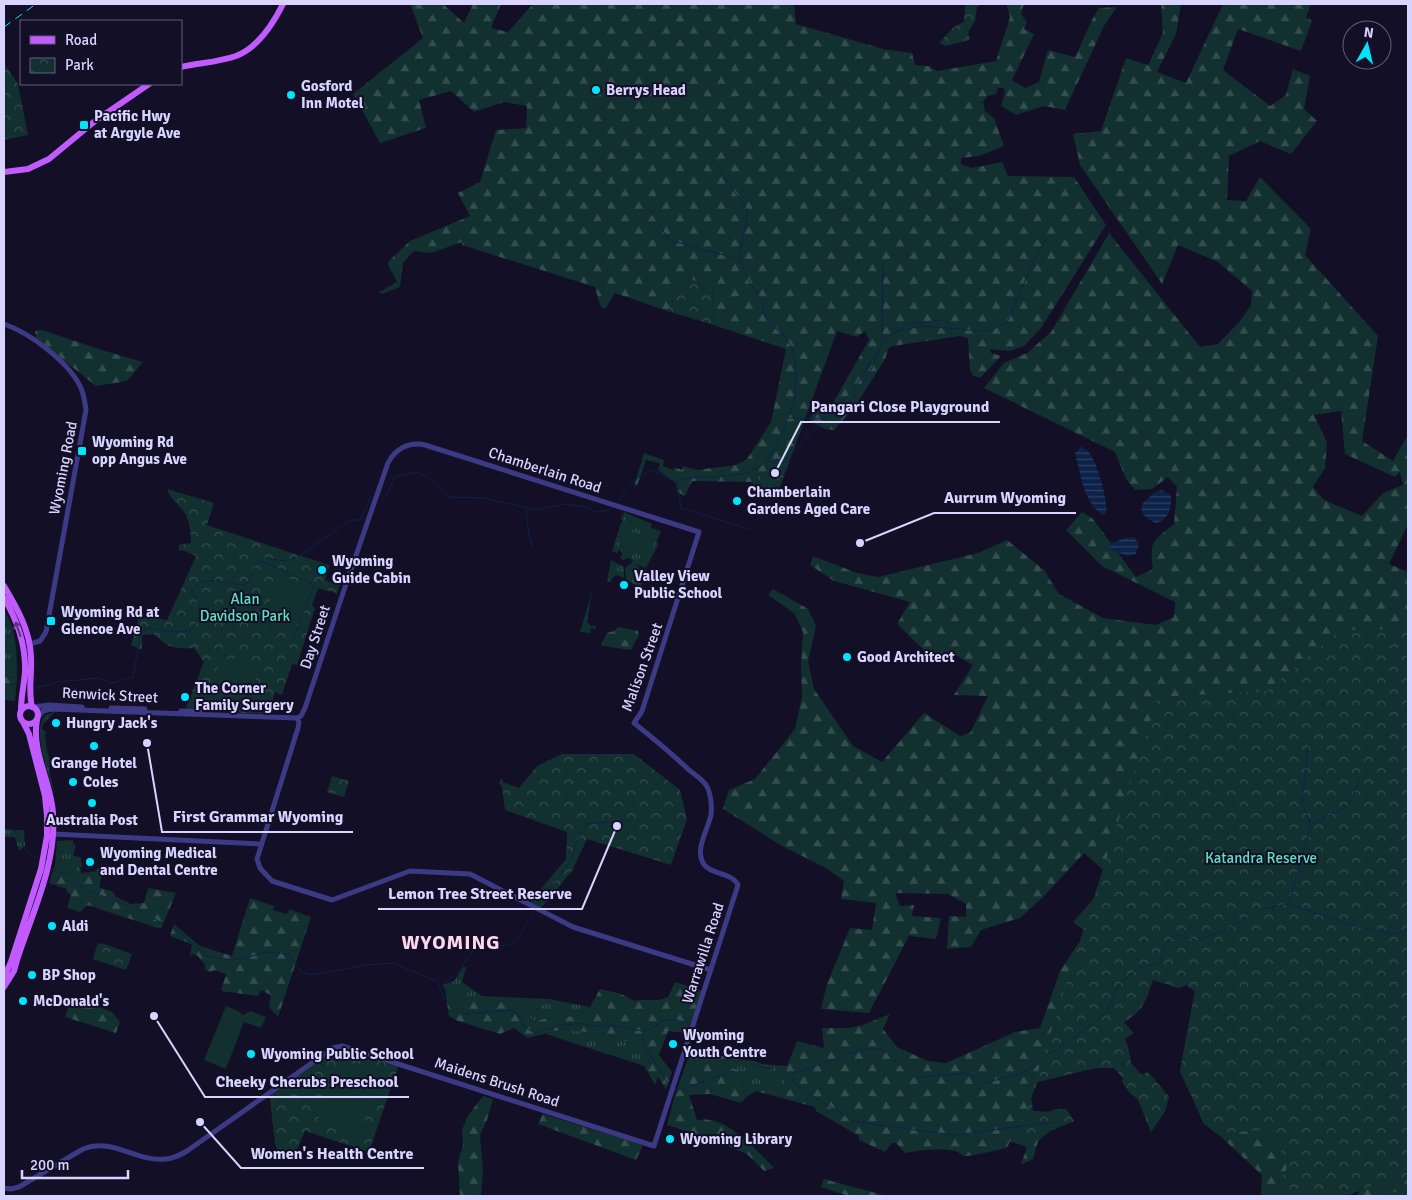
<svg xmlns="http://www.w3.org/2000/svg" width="1412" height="1200" font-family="Signika,sans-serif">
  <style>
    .grass { fill: url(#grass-tufts) }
    .forest { fill: url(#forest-firs); fill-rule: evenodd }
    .wetland { fill: url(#wetland-marsh) }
    .park { fill: url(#park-crowns) }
    .pitch { fill: #12302f }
    .water { fill: url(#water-rules) }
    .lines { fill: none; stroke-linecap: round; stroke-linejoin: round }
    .stream { stroke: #0c2248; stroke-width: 1 }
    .tertiary { stroke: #3d3a85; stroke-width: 5 }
    .primary { stroke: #c25bff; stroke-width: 6 }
    .rail { stroke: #00e5ff; stroke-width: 1; stroke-dasharray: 8 6; stroke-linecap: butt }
    .oneway { stroke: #623188 }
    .poi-dot { fill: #00e5ff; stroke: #130f26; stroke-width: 2 }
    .labels { text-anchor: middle; stroke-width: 4; stroke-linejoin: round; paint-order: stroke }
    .poi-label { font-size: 15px; font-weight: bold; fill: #d9d4ff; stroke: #130f26; text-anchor: start }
    .street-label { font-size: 15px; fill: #d9d4ff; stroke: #130f26 }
    .park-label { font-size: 15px; fill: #5fe0c0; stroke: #130f26 }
    .district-label { font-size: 20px; font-weight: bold; letter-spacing: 1px; fill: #ffd6f0; stroke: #130f26 }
    .leader { fill: none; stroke: #d9d4ff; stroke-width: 2 }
    .callout-dot { fill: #d9d4ff; stroke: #130f26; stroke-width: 2 }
    .callout-label { font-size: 16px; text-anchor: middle; font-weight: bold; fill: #d9d4ff; stroke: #130f26; stroke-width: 4; stroke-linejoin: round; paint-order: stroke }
  </style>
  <defs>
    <pattern id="grass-tufts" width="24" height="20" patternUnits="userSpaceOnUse" patternTransform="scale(1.25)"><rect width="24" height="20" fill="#12302f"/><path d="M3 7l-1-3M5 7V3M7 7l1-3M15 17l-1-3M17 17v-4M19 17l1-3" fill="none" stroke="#344d4e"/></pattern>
    <pattern id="forest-firs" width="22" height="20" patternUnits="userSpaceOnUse" patternTransform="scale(1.25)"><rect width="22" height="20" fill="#12302f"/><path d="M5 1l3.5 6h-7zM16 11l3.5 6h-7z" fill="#344d4e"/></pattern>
    <pattern id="wetland-marsh" width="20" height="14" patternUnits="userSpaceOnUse" patternTransform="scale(1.25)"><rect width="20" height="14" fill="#12302f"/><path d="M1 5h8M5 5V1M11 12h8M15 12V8" fill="none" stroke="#344d4e"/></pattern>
    <pattern id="park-crowns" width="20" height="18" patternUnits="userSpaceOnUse" patternTransform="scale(1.25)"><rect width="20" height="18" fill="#12302f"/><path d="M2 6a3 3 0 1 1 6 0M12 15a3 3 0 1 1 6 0" fill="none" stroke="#344d4e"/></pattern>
    <pattern id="water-rules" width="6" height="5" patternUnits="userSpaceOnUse" patternTransform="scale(1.25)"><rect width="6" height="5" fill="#0c2248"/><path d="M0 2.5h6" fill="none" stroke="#2f4163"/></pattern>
  </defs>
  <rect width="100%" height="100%" fill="#130f26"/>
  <path class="grass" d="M624,512L652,524L651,528L661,531L656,543L658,542V545L646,568L635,564L645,572V569L647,570L645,578L642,577L640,581L638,582L645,584H642L641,588L626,580L625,568L632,563L633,559L632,561L630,558L623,560L620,557L623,554L619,550L617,553L612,551L621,523L623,521V520L621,519Z
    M611,560L624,567V578L616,575L609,582L607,581Z
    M592,592L587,622L591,626H596V629L591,628L590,633L580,632Z
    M4,610C17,629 17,655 17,678L4,677Z
    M55,712L43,724L42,729L47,733L45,734L47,752L50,760L49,770L55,794L52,787C47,768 32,732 45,715Z
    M4,830H24L25,846L19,851L15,837H4Z
    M73,840V843L76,846L73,855L81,858L82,866L80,867L81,873L97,871L76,876L55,865L57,841Z
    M464,966L466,968L462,982L482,996L549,999L590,1007L577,1016L554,1017L533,1021L478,1002H455L442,985L454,981Z
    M564,1029L608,1035L642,1047L651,1065L644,1066L546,1034Z
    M727,1056L743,1060L755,1061L762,1064L787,1066L785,1082L780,1094L759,1090L746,1097L740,1071L727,1066Z"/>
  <path class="forest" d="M410,4H443L464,23L473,4H501L491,28L508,32L533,4H794L796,24L883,49L912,53L915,65L929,66L937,71L996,61L1010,17L1006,4H1024L1021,14L1027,22L1024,29L1034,34L1012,80L1025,88L1039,82L1048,50L1075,57C1083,41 1089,23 1099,8L1117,7L1104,26L1065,110L1044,106L1016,115L1001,106L1005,92L1003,88H998L996,94L987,96L983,102L985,111L994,118L1004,146L979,156L961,158V164L972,168L1002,162L1008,176L1074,177L1106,225L1041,328L1024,346L1009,351L990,349L991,353L1001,356L980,378L973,376L970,370L968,338L960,336L893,346L888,349L885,359L856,405L834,430L825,429L809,420C815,409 821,408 833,403L869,340L865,331L857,337L837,331L779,490L781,497L765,495L774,486L753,482L692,481L685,496L677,492L676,483L658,470L660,463L646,460L637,486H634L644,453L664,460L663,466L673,470L674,467L682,470L683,466L697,470L736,465L747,459L771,422L786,349L714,325L712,287L679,275L670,312L615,293L605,309L600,306L595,287L462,245V242L431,253L414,251L403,263L400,287L382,294L379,292L397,282L388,265L389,261L410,241L470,216L458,193L480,182L496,130L526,128L527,106L504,102L474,112L451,91L419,100L426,128L380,143L353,94L423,38Z
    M1161,4H1181L1176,34L1157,72L1186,83L1223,4H1311L1306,17L1312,21L1301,51L1238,29L1223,70L1270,106L1286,95L1293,69L1310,76L1304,109L1317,121L1291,154L1260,141L1229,156L1227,200L1246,201L1260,177L1311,229L1305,255L1378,336L1362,441L1393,461L1408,435V524L1389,564L1408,572V1156L1346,1196H1261L1262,1175L1219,1135L1204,1124L1180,1071L1195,991L1186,985L1179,988L1153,980C1146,999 1143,1011 1124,1022L1133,1033L1125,1039L1128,1047L1131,1063L1141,1075L1148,1072L1169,1097L1165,1111L1151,1132L1138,1099L1130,1093L1122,1082L1124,1079L1114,1068H1095L1037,1082L1031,1098L1032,1111L1048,1112L1056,1109H1066L1074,1121C1064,1126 1045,1130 1039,1140C1036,1145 1035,1153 1033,1159L1021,1165L1027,1147L1010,1141L1007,1148C1000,1149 969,1157 965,1156C961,1155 959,1152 955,1151C937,1148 922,1150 905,1153L896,1143H892L885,1152L859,1140V1136L816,1111L815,1107L756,1091L759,1090L780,1094L785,1082L787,1066L797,1041L824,1048L822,1028H848L863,1025L890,1014L883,1029L897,1047L928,1061L946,1063L1015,1032L1040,1028L1060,971L1086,932L1073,922L1112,878L1084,853L1043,897L1020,918L981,930L971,947L947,949L949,916L966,917V904L948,894L895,893L900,906L914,905L912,916L941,918L936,939L909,936L869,1013L821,1009L827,984L850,928L872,930L876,903L841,899L844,881L826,868L782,846L723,809L729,790L755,779L795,729L802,697L801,666L803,632L794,613L768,595L773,589L808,609L816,626L808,661L814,689L853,746L882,762L924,713L960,736L970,733L988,696L954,695L973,665L957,656H930L897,624L910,602L834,581L810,565L813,556L857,573L878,577L978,553L1007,540L1044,570L1059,594L1103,618L1156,625L1174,617L1175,602L1102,566L1066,530L1082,512L1093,519L1136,577L1153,569C1149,541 1153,541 1174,524L1177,487L1168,477L1152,489L1135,490L1126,479L1115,452L984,388L1004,363L1027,353L1051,332L1109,233L1200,347L1218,344L1240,321L1251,305L1252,291L1218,262L1178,245L1162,284L1080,165L1073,134L1101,131L1126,58L1148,65L1163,33ZM1341,411L1345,454L1395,477L1400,472L1403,485L1383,493L1362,516L1324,500L1313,487L1325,468L1327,442L1314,415Z
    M42,330L102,350L143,362L127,381L96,386L36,338L35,331Z
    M618,627L638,631L639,635L631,650L602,646L601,644L607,633L614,631Z
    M4,677L17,678L15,701L4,700Z
    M55,865L76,876L96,871L97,868L103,870L99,887L113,892L116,897L131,904L144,903L148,888L176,893L161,929L87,905L80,912L67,908L71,895L66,891L67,889L49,883Z
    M250,898L274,906L273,910L287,914L289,909L311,917L278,1017L269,1007L271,995L261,990L258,996L221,991L226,974L215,970L210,972L205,970V965L198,956L193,954L190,956L192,945L189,943L170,936L174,924L200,946L232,956Z
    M675,982L702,991L687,1033L668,1031L659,1055L672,1072L666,1089L658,1077L655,1085L644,1066L651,1064L642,1047L608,1035L564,1029L527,1038L514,1028L500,1034L458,1021L449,1016L445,989L455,1002L463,1001L517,1003L534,1021L554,1017L577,1016L590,1007L600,989L621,994L635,1001C646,998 657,1003 668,997Z
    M72,996L112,1012L120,1022L116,1033L65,1017Z
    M691,1050L710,1056H727V1066L740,1071L746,1097L741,1103L710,1094L689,1095L697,1120C701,1120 705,1119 709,1120C732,1122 758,1152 774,1168L764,1171L747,1154L710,1139L667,1125L675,1095Z
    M483,1096L493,1099L487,1120L480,1135L483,1171L481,1196H460L458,1162L463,1145L462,1130L467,1117Z
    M543,1114L643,1145L636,1160L538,1124Z
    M1408,1171V1196H1357L1360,1190Z
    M824,1179L887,1196H849L821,1187Z"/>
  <path class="wetland" d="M753,1063L773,1067V1070C766,1072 756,1069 751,1064Z"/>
  <path class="park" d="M965,4H979L977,7L975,21L968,32L970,40L946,46L939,43L954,27L964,22Z
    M4,63L18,84L28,135L4,140Z
    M679,275L712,287L714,325L670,312Z
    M780,464L787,466L777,495L750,487L753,480Z
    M167,489L214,503L207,525L329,565L325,580L338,585L340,584L337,595L336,593L318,588L312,606L315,608L297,665L292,664L282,695L275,692L269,714L185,710L204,662L194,648C174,649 168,648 154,634L142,635V650L131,645L139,617L143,618L150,617L167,620L196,556L182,550L179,551V545L191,543C191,534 190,524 186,515C181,506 170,499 167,489Z
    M1408,629V1179L1371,1186L1347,1196H1278L1289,1160L1263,1130L1225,1133L1219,1135L1204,1124L1180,1071L1195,991L1186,985L1179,988L1153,980C1146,1001 1144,1010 1124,1022L1133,1033L1125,1039L1128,1047L1131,1063L1141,1075L1148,1072L1169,1097L1165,1111L1151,1132L1138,1099L1130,1093L1122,1082L1124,1079L1114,1068H1095L1038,1082L1031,1098L1033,1111L1048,1112L1056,1109H1066L1074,1121L1052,1130L1038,1141L1018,1134L1158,697L1267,691L1340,630Z
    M562,754H634L680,790L687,819L671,865L587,839L572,871L541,908L530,902L566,859L567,832L505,810L502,787L499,782L502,778L503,782L519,788L537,766Z
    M332,776L349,781L344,797L327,792Z
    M101,943L132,954L126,970L93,959L97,945Z
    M339,1050L348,1051L398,1067L369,1152L305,1131L295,1155L277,1149L275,1144L270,1099L273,1092L331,1053Z
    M1408,1190V1196H1365Z"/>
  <path class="pitch" d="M625,529L654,539L649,556L619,546Z
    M280,575L311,588L292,636L261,624Z
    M214 679a21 21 0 1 1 42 0a21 21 0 1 1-42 0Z
    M226,1006L240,1012L242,1015L251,1011L266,1017L261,1028L244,1022L226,1069L204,1060Z
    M340,1060L381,1072L359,1136L316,1124Z"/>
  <path class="water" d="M1081,447C1083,448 1086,450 1088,451C1096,459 1109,502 1106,513L1103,515C1083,502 1081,475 1075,453Z
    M1162,490L1171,496C1172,507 1168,521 1156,523C1148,520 1136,512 1144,502C1147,499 1150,498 1153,493Z
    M1134,537L1139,544L1136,554L1127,556L1110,549V544L1125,538Z"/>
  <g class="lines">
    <path class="stream" d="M711,158L748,211L739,259
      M649,209L669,240L738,259
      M739,259L749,281L763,303V313L772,325L785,337L793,349L796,368L795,398L782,434L767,461
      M901,329L908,324L941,320
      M891,336L898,331
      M882,345L883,263
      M838,409L852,400L871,370L879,351
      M788,418L823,419L832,413
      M677,480L681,508L752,530
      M382,499L388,494L394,477L416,472L428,477L448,497L484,498L536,510L565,504L584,507L597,512L610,510
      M619,499L638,477L653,470L673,481L697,477L728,476L751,472L767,461L782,464L817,426L831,416L855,387L876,353L894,332L920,326L985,331L994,329L1007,322L1032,265L1046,239
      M526,509L529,535L533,547
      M261,561L313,584
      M293,639L314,586
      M4,684H18
      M36,688L58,682L98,678L112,683L133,677L140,637L145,628L177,632L191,630C202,615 202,607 192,591C204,572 225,584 243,585L249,581L254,566L264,558L285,561L298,557L350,520H360L371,496
      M1312,824L1348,806L1360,780
      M4,829L14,830L26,851L38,859
      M52,869L71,876L86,890L133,907L160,922
      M538,903L570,862L575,845L587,824L629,820
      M1289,903L1311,825L1302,803L1308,747
      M173,927L207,956L233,960L246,958L265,952L289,954L301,972L312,975L366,965L392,963L437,981L444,998L453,1008L463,1014L511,1010L521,1018L524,1027L536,1033L557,1026L579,1023L596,1026L612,1025L642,1031L644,1045L670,1087
      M443,984L459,972L468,957L475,949L486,946L509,945L517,939L533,914
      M644,1031C652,1030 655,1026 661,1022C670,1017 680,1021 689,1023
      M753,1065L772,1069
      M674,1088L679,1090L734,1071
      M1054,1122L954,1135L856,1122L802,1090L789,1075L864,1049H882L913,1077L937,1076L965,1073L985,1083L1022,1073L1037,1065L1047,1054L1056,1050L1105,1015L1118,985L1138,968L1161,963L1162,949L1175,934L1198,941L1233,926L1263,909L1288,904L1359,927L1394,934L1408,929"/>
    <path class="tertiary" d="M4,324C30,333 69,362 81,388C84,395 85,403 86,410L46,632L40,641L30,644
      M33,707L49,705L82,707
      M111,708L145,709
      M181,711L200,712
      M37,718L43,711L51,709L297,718
      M53,834L261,844
      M4,1188L11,1189L19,1187L83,1149C113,1137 135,1162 165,1159C173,1159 180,1155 187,1151L333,1048L342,1046L654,1146L738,885C732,872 710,875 703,863C695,849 708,829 711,815C712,806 711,793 706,785C702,779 694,774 689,770C671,753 653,738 634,723L642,711L699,532L425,445C409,441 395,449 388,463L344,590L305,708L301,716L297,718L299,722L298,728L257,859L260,868L272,881L332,900L410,871L470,874L573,927L711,970"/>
    <path class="primary" d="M181,67C199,63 219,62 236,56C257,48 273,24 283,4
      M4,172L28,169L49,159L95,121L149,84
      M4,586C17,608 30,630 31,657C32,675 28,690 32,707
      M4,598C17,620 26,645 25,672C24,685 21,697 21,710
      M20 715a9 9 0 1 1 18 0a9 9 0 1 1-18 0Z
      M4,977L11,962L41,869L47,836V816L45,796L29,734L23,722
      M4,987L14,971L17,960C32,913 57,864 53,813C51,782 31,751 37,720"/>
    <path class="rail" d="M4,27L36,4"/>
  </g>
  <defs><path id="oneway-shaft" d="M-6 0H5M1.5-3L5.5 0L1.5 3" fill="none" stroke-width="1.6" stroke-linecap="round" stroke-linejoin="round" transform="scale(1.25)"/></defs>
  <use class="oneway" href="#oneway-shaft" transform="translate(18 629) rotate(-109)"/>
  <g class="poi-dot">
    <circle cx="596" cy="90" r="5"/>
    <circle cx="291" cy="95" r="5"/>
    <rect x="79" y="120" width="10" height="10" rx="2.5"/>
    <rect x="77" y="446" width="10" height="10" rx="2.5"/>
    <circle cx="737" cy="501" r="5"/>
    <circle cx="322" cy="570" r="5"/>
    <circle cx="624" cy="585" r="5"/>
    <rect x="46" y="616" width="10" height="10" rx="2.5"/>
    <circle cx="847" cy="657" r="5"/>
    <circle cx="185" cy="697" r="5"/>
    <circle cx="56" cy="723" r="5"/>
    <circle cx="94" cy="746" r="5"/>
    <circle cx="73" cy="782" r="5"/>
    <circle cx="92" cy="803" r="5"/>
    <circle cx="90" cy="862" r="5"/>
    <circle cx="52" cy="926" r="5"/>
    <circle cx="32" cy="975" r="5"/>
    <circle cx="23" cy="1001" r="5"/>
    <circle cx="673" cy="1044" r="5"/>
    <circle cx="251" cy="1054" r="5"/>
    <circle cx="670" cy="1139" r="5"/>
  </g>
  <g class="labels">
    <g class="poi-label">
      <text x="301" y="91">Gosford<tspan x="301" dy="17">Inn Motel</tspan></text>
      <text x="606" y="95">Berrys Head</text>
      <text x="94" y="121">Pacific Hwy<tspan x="94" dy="17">at Argyle Ave</tspan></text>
      <text x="92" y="447">Wyoming Rd<tspan x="92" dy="17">opp Angus Ave</tspan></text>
      <text x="747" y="497">Chamberlain<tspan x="747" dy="17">Gardens Aged Care</tspan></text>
      <text x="332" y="566">Wyoming<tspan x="332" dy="17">Guide Cabin</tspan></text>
      <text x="634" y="581">Valley View<tspan x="634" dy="17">Public School</tspan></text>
      <text x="61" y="617">Wyoming Rd at<tspan x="61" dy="17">Glencoe Ave</tspan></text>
      <text x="857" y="662">Good Architect</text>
      <text x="195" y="693">The Corner<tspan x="195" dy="17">Family Surgery</tspan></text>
      <text x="66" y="728">Hungry Jack's</text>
      <text x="94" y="768" text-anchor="middle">Grange Hotel</text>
      <text x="83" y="787">Coles</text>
      <text x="92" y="825" text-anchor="middle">Australia Post</text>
      <text x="100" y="858">Wyoming Medical<tspan x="100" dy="17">and Dental Centre</tspan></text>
      <text x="62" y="931">Aldi</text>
      <text x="42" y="980">BP Shop</text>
      <text x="33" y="1006">McDonald's</text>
      <text x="683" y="1040">Wyoming<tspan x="683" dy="17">Youth Centre</tspan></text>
      <text x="261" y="1059">Wyoming Public School</text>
      <text x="680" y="1144">Wyoming Library</text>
    </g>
    <g class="street-label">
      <text transform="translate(63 468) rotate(-79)" y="5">Wyoming Road</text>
      <text transform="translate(545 470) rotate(18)" y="5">Chamberlain Road</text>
      <text transform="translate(315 637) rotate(-72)" y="5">Day Street</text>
      <text transform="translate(642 667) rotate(-70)" y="5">Malison Street</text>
      <text transform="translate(110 695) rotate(3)" y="5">Renwick Street</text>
      <text transform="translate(703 953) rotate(-72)" y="5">Warrawilla Road</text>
      <text transform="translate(497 1082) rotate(18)" y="5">Maidens Brush Road</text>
    </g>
    <g class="park-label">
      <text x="245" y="604">Alan<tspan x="245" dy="17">Davidson Park</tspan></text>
      <text x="1261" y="863">Katandra Reserve</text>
    </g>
    <g class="district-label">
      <text x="451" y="949">WYOMING</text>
    </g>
  </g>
  <path class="leader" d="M775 473L801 422H1000M860 543L934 513H1076M147 743L162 832H353M617 826L582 909H378M154 1016L205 1097H409M200 1122L241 1168H424"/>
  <g class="callout-dot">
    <circle cx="775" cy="473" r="5"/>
    <circle cx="860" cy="543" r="5"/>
    <circle cx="147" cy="743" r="5"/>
    <circle cx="617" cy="826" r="5"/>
    <circle cx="154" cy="1016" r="5"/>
    <circle cx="200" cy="1122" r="5"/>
  </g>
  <g class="callout-label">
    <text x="900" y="412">Pangari Close Playground</text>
    <text x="1005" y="503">Aurrum Wyoming</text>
    <text x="258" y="822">First Grammar Wyoming</text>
    <text x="480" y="899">Lemon Tree Street Reserve</text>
    <text x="307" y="1087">Cheeky Cherubs Preschool</text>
    <text x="332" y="1159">Women's Health Centre</text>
  </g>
  <rect width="1412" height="1200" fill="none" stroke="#d9d4ff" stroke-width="10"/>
  <rect x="20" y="20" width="162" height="65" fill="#130f26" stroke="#625e7d"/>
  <rect x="30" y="36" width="25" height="8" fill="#c25bff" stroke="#625e7d"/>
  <text x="65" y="45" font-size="15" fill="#d9d4ff">Road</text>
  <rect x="30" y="58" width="25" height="15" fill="url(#park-crowns)" stroke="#625e7d"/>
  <text x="65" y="70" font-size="15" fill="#d9d4ff">Park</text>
  <g transform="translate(1367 45) rotate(8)"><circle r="24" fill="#130f26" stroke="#625e7d"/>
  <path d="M0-4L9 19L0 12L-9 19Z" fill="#00e5ff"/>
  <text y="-8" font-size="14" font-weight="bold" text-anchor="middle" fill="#d9d4ff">N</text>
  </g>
  <path d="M22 1170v8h106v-8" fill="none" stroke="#d9d4ff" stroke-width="2.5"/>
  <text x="30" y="1170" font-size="15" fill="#d9d4ff" stroke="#130f26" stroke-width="4" paint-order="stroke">200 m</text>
</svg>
